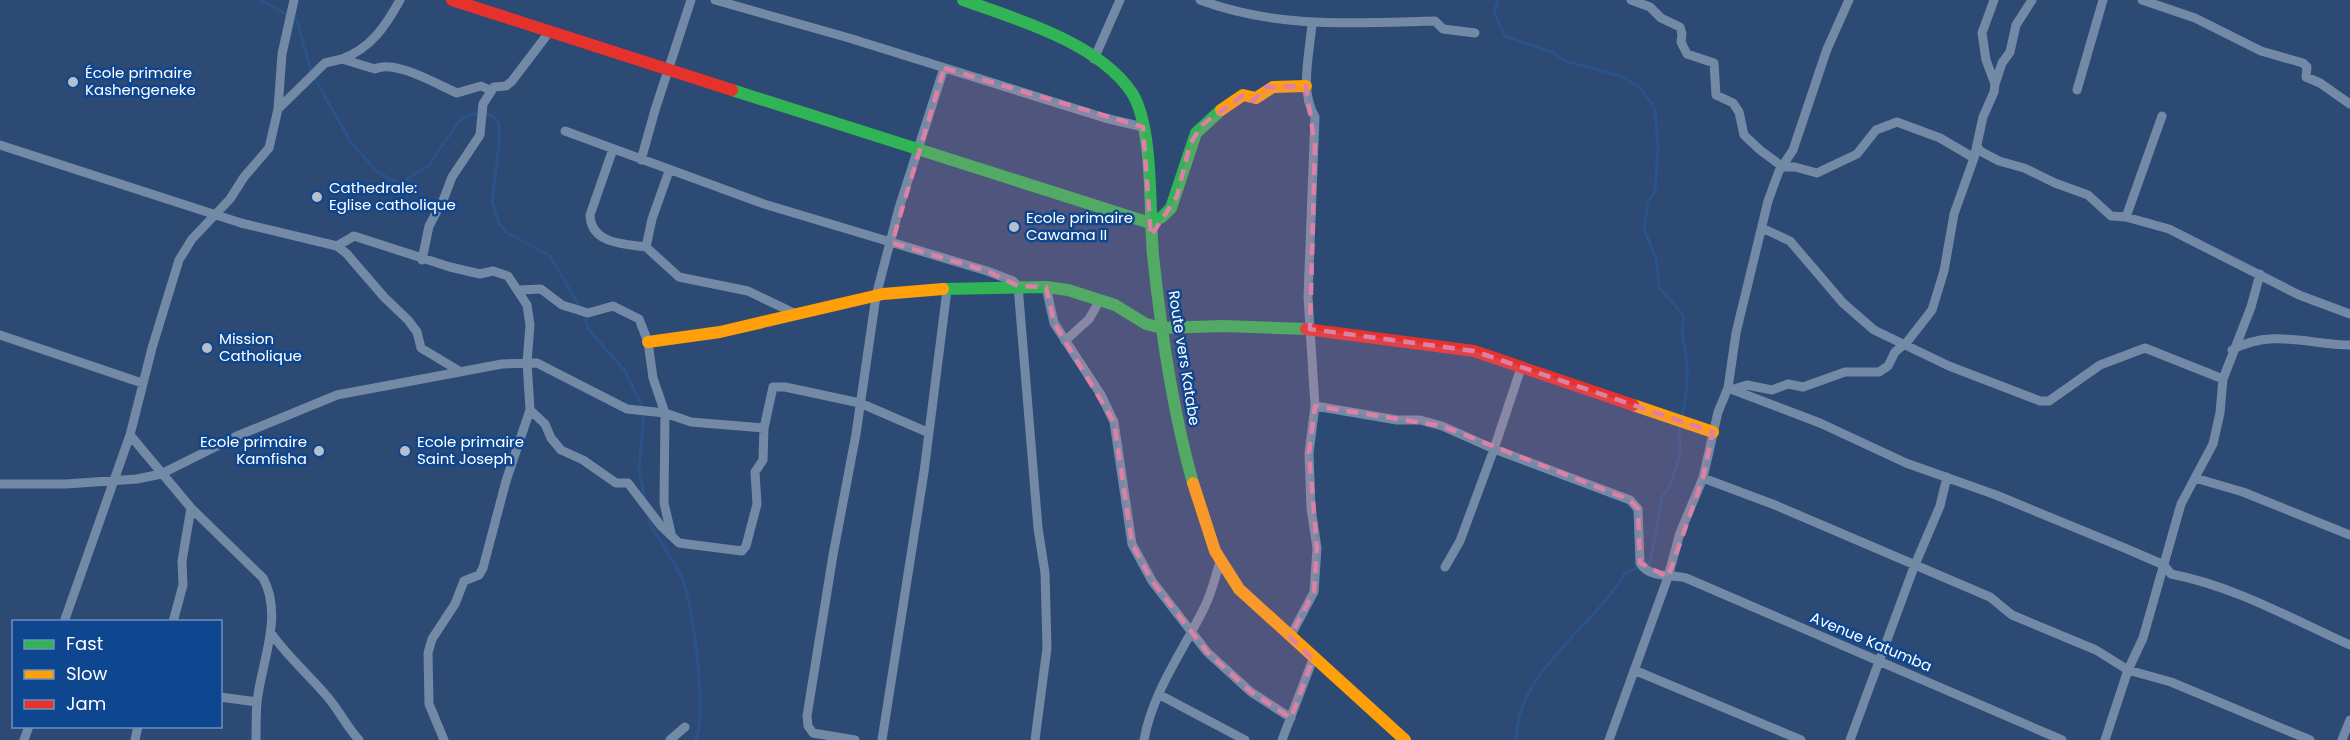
<svg xmlns="http://www.w3.org/2000/svg" width="2350" height="740" font-family="Poppins,sans-serif">
  <style>
    .lines { fill: none; stroke-linecap: round; stroke-linejoin: round }
    .stream { stroke: #2b5389; stroke-width: 3 }
    .street { stroke: #738aa6; stroke-width: 9 }
    .fast { stroke: #30b455; stroke-width: 12 }
    .slow { stroke: #ff9f0a; stroke-width: 12 }
    .jam { stroke: #e5322d; stroke-width: 12 }
    .marked { fill: #dd80a5; fill-opacity: 0.2; stroke: #dd80a5; stroke-width: 4.5; stroke-dasharray: 12 8; stroke-linejoin: round }
    .poi-dot { fill: #b5c0ce; stroke: #0f4690; stroke-width: 2 }
    .labels { text-anchor: middle; stroke-width: 5; stroke-linejoin: round; paint-order: stroke }
    .poi-label { font-size: 15px; fill: #fff; stroke: #0f4690; text-anchor: start }
    .street-label { font-size: 15px; fill: #fff; stroke: #0f4690 }
  </style>
  <rect width="100%" height="100%" fill="#2c4a73"/>
  <g class="lines">
    <path class="stream" d="M260,0L297,20L312,74L352,144L378,172L400,184L429,165L459,121L468,115L481,113L493,116L499,124V145L492,202L499,223L506,232L550,256L580,307
      M1498,0L1494,12L1505,36L1552,52L1565,61L1620,76L1640,87L1651,103L1655,110L1658,146L1655,192L1648,202L1644,229L1656,258L1659,287L1684,316C1679,332 1686,348 1687,364C1688,383 1686,399 1682,417
      M583,314L589,330L625,371L644,411L639,470L645,500
      M648,515L650,524C660,541 672,558 681,576C693,600 708,718 695,740
      M1517,740C1513,675 1596,625 1625,573L1650,563L1662,497L1670,486L1680,455L1679,423"/>
    <path class="street" d="M715,0L849,38L1105,118L1143,127
      M1200,0C1278,29 1354,23 1435,21L1443,29L1475,33
      M1631,0L1650,7L1661,18L1680,27L1682,34L1681,42L1687,54L1714,63L1716,95L1733,103L1739,112L1744,135L1760,150L1783,167H1795L1817,173L1857,154L1876,130L1897,122L1940,138L1974,158
      M2142,0L2195,18L2261,51L2303,63L2307,67L2306,77L2320,83L2350,104
      M342,59C371,48 385,27 400,0
      M1094,59L1120,0
      M1995,84L2002,63L2010,52L2016,25L2032,0
      M2077,90L2103,0
      M278,109L325,63L342,59L375,69C395,59 438,85 457,93L481,86L490,90
      M565,131L764,204L987,271L1013,281L1018,286L1038,528L1045,573L1047,648L1035,740
      M0,145L241,223L337,246L347,254L384,297L408,320L417,332L421,348L461,372
      M1977,146L1980,151L1999,161L2024,168L2055,183L2088,195L2111,216L2126,217L2169,229L2299,295L2350,314
      M613,149L590,215C591,244 624,244 646,247
      M641,160L655,110L691,0
      M669,171L652,219L646,247L679,277L748,291L794,313
      M2126,217L2162,116
      M1762,228L1790,241L1843,303L1874,330L1949,366L2040,401H2049L2100,365L2145,348L2223,379
      M337,246L354,236L450,267L480,274L493,271L508,276L527,305L530,325L527,362L530,410L506,481L483,568L479,575L464,581L455,604L432,639L428,653L429,704L444,740
      M422,260L429,226L444,198L452,177L480,135L483,104L494,87L506,86L512,81L550,31
      M1046,287L1054,323L1101,395L1114,422L1132,544L1152,581L1207,652L1251,692L1291,718
      M0,335L142,383
      M1065,341L1089,319L1100,300
      M2232,350C2272,328 2310,345 2350,345
      M1728,388L1820,423L1906,463L1996,495L2127,549L2164,565L2171,574C2234,586 2292,619 2350,645
      M1734,389L1747,385L1772,390L1788,384L1803,387L1845,372H1879L1888,366L1895,352L1907,342L1932,310L1944,271L1954,214L1974,158L1983,117L1994,92L1995,84L1986,60L1982,33L1994,0
      M1315,406L1397,420H1420L1442,426L1494,449L1630,500L1638,509L1640,563C1650,579 1672,574 1686,578L2062,740
      M530,410L545,424L551,438L561,450L583,460L616,483H628L661,526L679,543L742,551L746,546L757,504L755,472L763,460L764,428L773,387H785L860,403L927,432
      M130,435L191,508L263,578C284,616 261,663 257,702C256,715 256,728 256,740
      M1703,478L1775,505L1990,597L2012,615L2096,650L2128,670L2171,682L2310,740
      M2195,478L2243,492L2350,535
      M0,484H66L137,479L161,474L237,436L337,395L502,364L537,363L627,409L665,413L653,378L648,342L639,319L613,306L588,313L562,305L541,289L519,290
      M671,533L664,503L665,413L691,422L764,428
      M1445,567L1460,541L1494,449L1521,368
      M64,622L130,435L152,348L179,260L192,239L230,199L244,177L269,148L278,109L282,54L294,0
      M173,622L183,585L182,561L191,508
      M271,633C287,656 307,673 325,694C338,708 346,726 359,740
      M1290,637L1314,592L1317,548L1311,508L1309,453L1315,406L1308,297L1315,117C1299,90 1310,53 1312,23
      M1634,670L1801,740
      M1160,695L1245,740
      M220,697L257,702
      M24,740L29,726
      M135,740L138,726
      M670,740L685,727
      M855,740L813,733L808,726L807,716L833,555L856,434L876,296L899,208L944,68
      M882,740L924,472L947,290
      M1144,740C1153,690 1184,650 1205,606C1212,592 1215,577 1220,562
      M1282,740L1313,659
      M1609,740L1668,577L1680,533L1703,478L1718,412L1728,388L1736,333L1768,201L1779,171L1793,150L1827,49L1849,0
      M1850,740L1914,567L1940,506L1947,477
      M2105,740L2128,670L2143,638L2181,504L2213,444L2220,413L2223,379L2251,307L2260,274
      M2342,740L2350,720"/>
    <path class="fast" d="M963,0C1017,19 1099,43 1132,93C1154,128 1149,212 1153,255C1161,332 1172,409 1193,483
      M732,90L1150,223L1162,217L1171,208L1196,133L1221,110
      M943,289L1046,287L1068,290L1115,305L1146,324L1162,328L1222,326L1306,329"/>
    <path class="slow" d="M1221,110L1243,95L1256,98L1273,87L1306,86
      M648,342L720,332L883,294L943,289
      M1633,405L1713,432
      M1193,483L1215,551L1239,589L1405,740"/>
    <path class="jam" d="M452,0L732,90
      M1306,329L1474,351L1633,405"/>
  </g>
  <path class="marked" d="M944,68L1143,127L1151,236L1177,196L1190,144L1202,125L1243,95L1253,101L1266,87L1306,86L1315,146L1310,329L1474,351L1713,432L1703,478L1668,577L1640,563L1638,509L1630,500L1442,426L1315,406L1309,453L1317,548L1314,592L1290,637L1313,659L1291,718L1251,692L1207,652L1152,581L1132,544L1114,422L1054,323L1046,287L1018,286L987,271L892,243Z"/>
  <g class="poi-dot">
    <circle cx="73" cy="82" r="6"/>
    <circle cx="317" cy="197" r="6"/>
    <circle cx="1014" cy="227" r="6"/>
    <circle cx="207" cy="348" r="6"/>
    <circle cx="319" cy="451" r="6"/>
    <circle cx="405" cy="451" r="6"/>
  </g>
  <g class="labels">
    <g class="poi-label">
      <text x="85" y="78">École primaire<tspan x="85" dy="17">Kashengeneke</tspan></text>
      <text x="329" y="193">Cathedrale:<tspan x="329" dy="17">Eglise catholique</tspan></text>
      <text x="1026" y="223">Ecole primaire<tspan x="1026" dy="17">Cawama II</tspan></text>
      <text x="219" y="344">Mission<tspan x="219" dy="17">Catholique</tspan></text>
      <text x="307" y="447" text-anchor="end">Ecole primaire<tspan x="307" dy="17">Kamfisha</tspan></text>
      <text x="417" y="447">Ecole primaire<tspan x="417" dy="17">Saint Joseph</tspan></text>
    </g>
    <g class="street-label">
      <text transform="translate(1184 358) rotate(81)" y="5">Route vers Katabe</text>
      <text transform="translate(1871 642) rotate(23)" y="5">Avenue Katumba</text>
    </g>
  </g>
  <rect x="12" y="620" width="210" height="108" fill="#0f4690" stroke="#6f90bc" stroke-width="1.5"/>
  <rect x="24" y="640" width="30" height="9" fill="#30b455" stroke="#6f90bc" stroke-width="1.5"/>
  <text x="66" y="650" font-size="18" fill="#ffffff">Fast</text>
  <rect x="24" y="670" width="30" height="9" fill="#ff9f0a" stroke="#6f90bc" stroke-width="1.5"/>
  <text x="66" y="680" font-size="18" fill="#ffffff">Slow</text>
  <rect x="24" y="700" width="30" height="9" fill="#e5322d" stroke="#6f90bc" stroke-width="1.5"/>
  <text x="66" y="710" font-size="18" fill="#ffffff">Jam</text>
</svg>
